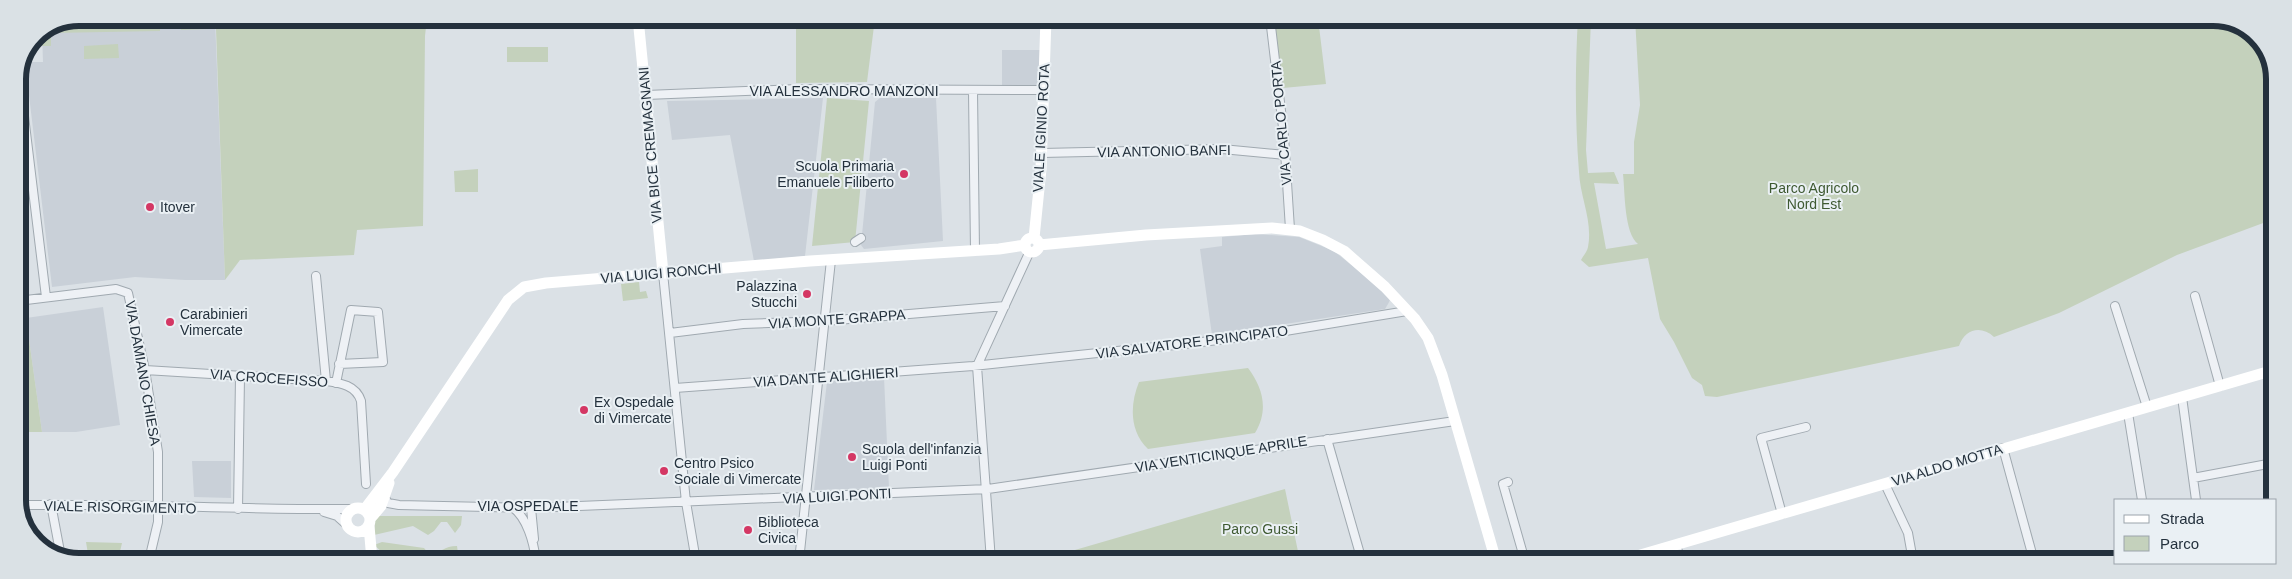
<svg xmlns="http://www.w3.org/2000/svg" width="2292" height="579" font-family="Helvetica,sans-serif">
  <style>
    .built { fill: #c9d0d8 }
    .green { fill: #c4d1bc }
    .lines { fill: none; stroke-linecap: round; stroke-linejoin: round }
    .street-casing { stroke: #a0a9b0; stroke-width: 10 }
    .street { stroke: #eef1f5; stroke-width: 8 }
    .secondary { stroke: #fff; stroke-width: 11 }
    .poi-dot { fill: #d43764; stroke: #eaf0f4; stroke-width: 2 }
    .labels { text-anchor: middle; stroke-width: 4; stroke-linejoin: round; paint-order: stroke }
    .street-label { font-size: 14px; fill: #24313d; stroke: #eaf0f4 }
    .poi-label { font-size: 14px; fill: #24313d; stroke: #eaf0f4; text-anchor: start }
    .park-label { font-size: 14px; fill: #3e5931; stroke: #eaf0f4 }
    .rim { fill: none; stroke: #24313d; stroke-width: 6 }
  </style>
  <rect width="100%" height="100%" fill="#dbe1e6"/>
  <path class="built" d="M79,18H215L225,280H185L135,277L52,287L25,62H43L42,33Z
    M1002,50H1040L1039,86H1002Z
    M823,98L805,256L754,261L730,135L672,140L667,101Z
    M880,98H936L943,241L864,249L861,245L875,102Z
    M1255,234L1299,237L1334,251L1387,294L1390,300L1388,304L1385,309L1212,335L1200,249L1222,246V237Z
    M103,307L120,425L76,432H42L26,318Z
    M884,377L889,488L814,490L827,382Z
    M192,461H231V498L194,497Z"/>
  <path class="green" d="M79,18H155V20H160V31L51,33V46H42V33Z
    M180,18H207L208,29L181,30Z
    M210,18H427L425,36L423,226L357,230L354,255L240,260L225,280L216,29H211Z
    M796,18H875L867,82L796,83Z
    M1300,18H1318L1326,84L1283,88L1274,22Z
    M1578,18H1591L1586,150L1588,173L1614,172L1619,184L1594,183L1606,249L1638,244C1624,233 1625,192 1623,174H1634V142L1640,105L1635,18L2225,19L2259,38L2274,75V219L2177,255L2059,313L1994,337C1981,325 1965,329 1959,346L1717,397L1705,396L1702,385L1692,378L1674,342L1660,319L1648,258L1589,267L1581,260C1583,256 1587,252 1588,247C1593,221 1580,197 1579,172C1575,121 1575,69 1578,18Z
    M118,44L119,58L84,59V46Z
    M507,47H548V62H507Z
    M827,98L869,101L855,242L812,246Z
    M478,169V192H455L454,171Z
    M639,282L640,292L646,291L648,298L623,301L621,284Z
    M23,306L26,318L42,432H18V307Z
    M1248,368C1263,388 1269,410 1255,433L1148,449C1129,431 1130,404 1139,382Z
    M1285,489L1300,561H1070L1068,552Z
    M379,516H462L461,525L455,533L447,522H441L434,531L428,535L413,526L374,535L375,519Z
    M86,542L122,543L118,560H89Z
    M382,542L424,548L429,554C441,553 444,546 457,546L459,560H380L382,552L374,545Z"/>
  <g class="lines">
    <defs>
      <path id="street" d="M1270,18L1284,136L1290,229
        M19,75L46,297
        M973,91L975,251
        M646,95L798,89L1043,90
        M1042,153L1222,149L1285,155
        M855,242L861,238
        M663,273L686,502L696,561
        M316,276L326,381
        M2195,296L2220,386
        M18,301L116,289L128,293L145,370L158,452V522L149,560
        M2115,306L2147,407
        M670,333L743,324L825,321L1005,306
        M145,370L326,381C340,383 356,385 361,401L366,484
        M336,383L351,310L378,312L383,362L339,364
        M675,388L973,366L1194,343L1273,333L1407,311
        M2182,397L2196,500
        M2128,413L2142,500
        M1327,439L1362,561
        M2003,448L2034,561
        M2193,478L2273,463
        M1508,482L1503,484L1525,561
        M1885,484L1908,533L1913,561
        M381,498H385L388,503L399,505L531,508L988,489L1455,421
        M51,504L61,557
        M18,505C130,503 241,510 353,509
        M512,507C527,517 534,543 536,561
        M531,508L534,539
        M238,509L240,377
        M324,512L337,516L347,525
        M1782,514L1761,438L1806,427
        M1676,545L1681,561
        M799,561L831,260
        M991,561L977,366L1030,251"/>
    </defs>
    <use href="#street" class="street-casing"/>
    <use href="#street" class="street"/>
    <path class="secondary" d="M638,18L663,273
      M1025 245a7 7 0 1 1 14 0a7 7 0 1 1-14 0Z
      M1034,238L1041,169L1046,18
      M1039,245L1146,235L1272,228L1300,231L1323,240L1344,251L1385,287L1415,319L1428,338L1442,375L1496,561
      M346 520a12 12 0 1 1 24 0a12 12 0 1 1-24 0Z
      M364,510L393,472L508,300L524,287L546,283L810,261L999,249L1025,245
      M370,519L381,506L389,483
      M369,526L372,560
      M1620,561L2274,370"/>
  </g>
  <g class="poi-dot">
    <circle cx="904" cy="174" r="5"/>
    <circle cx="150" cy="207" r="5"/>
    <circle cx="807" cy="294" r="5"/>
    <circle cx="170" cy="322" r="5"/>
    <circle cx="584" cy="410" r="5"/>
    <circle cx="852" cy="457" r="5"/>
    <circle cx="664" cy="471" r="5"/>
    <circle cx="748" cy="530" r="5"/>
  </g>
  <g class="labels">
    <g class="street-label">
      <text x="844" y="96">VIA ALESSANDRO MANZONI</text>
      <text transform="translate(1281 123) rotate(-95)" y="5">VIA CARLO PORTA</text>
      <text transform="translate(1041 128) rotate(-87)" y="5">VIALE IGINIO ROTA</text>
      <text transform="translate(650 145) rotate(-95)" y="5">VIA BICE CREMAGNANI</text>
      <text transform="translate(1164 151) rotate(-1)" y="5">VIA ANTONIO BANFI</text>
      <text transform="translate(661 273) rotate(-5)" y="5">VIA LUIGI RONCHI</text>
      <text transform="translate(837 319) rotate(-4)" y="5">VIA MONTE GRAPPA</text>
      <text transform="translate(1192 342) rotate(-7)" y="5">VIA SALVATORE PRINCIPATO</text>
      <text transform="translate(143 373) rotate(80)" y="5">VIA DAMIANO CHIESA</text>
      <text transform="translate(826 377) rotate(-4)" y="5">VIA DANTE ALIGHIERI</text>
      <text transform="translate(269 378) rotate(4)" y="5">VIA CROCEFISSO</text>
      <text transform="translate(1221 454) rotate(-9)" y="5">VIA VENTICINQUE APRILE</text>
      <text transform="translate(1947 465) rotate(-17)" y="5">VIA ALDO MOTTA</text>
      <text transform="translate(837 496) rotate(-3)" y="5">VIA LUIGI PONTI</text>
      <text x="528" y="511">VIA OSPEDALE</text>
      <text transform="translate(120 507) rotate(1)" y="5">VIALE RISORGIMENTO</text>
    </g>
    <g class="poi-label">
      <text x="894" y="171" text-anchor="end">Scuola Primaria<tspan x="894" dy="16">Emanuele Filiberto</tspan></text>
      <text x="160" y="212">Itover</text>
      <text x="797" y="291" text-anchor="end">Palazzina<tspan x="797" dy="16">Stucchi</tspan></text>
      <text x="180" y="319">Carabinieri<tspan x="180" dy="16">Vimercate</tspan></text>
      <text x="594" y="407">Ex Ospedale<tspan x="594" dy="16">di Vimercate</tspan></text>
      <text x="862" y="454">Scuola dell'infanzia<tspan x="862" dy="16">Luigi Ponti</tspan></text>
      <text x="674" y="468">Centro Psico<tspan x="674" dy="16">Sociale di Vimercate</tspan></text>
      <text x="758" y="527">Biblioteca<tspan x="758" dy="16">Civica</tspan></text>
    </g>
    <g class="park-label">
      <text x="1814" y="193">Parco Agricolo<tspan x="1814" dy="16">Nord Est</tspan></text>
      <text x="1260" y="534">Parco Gussi</text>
    </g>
  </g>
  <path d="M0 0H2292V579H0ZM79 26H2213A53 53 0 0 1 2266 79V500A53 53 0 0 1 2213 553H79A53 53 0 0 1 26 500V79A53 53 0 0 1 79 26Z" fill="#dae1e5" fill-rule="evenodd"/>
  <path class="rim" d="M79 26H2213A53 53 0 0 1 2266 79V500A53 53 0 0 1 2213 553H79A53 53 0 0 1 26 500V79A53 53 0 0 1 79 26Z"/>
  <rect x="2114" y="499" width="162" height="65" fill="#eaf0f4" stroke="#9ba4ab"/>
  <rect x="2124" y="515" width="25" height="8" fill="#ffffff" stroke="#9ba4ab"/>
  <text x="2160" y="524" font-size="15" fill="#24313d">Strada</text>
  <rect x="2124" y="536" width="25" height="15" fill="#c4d1bc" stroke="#9ba4ab"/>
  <text x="2160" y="549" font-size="15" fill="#24313d">Parco</text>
</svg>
